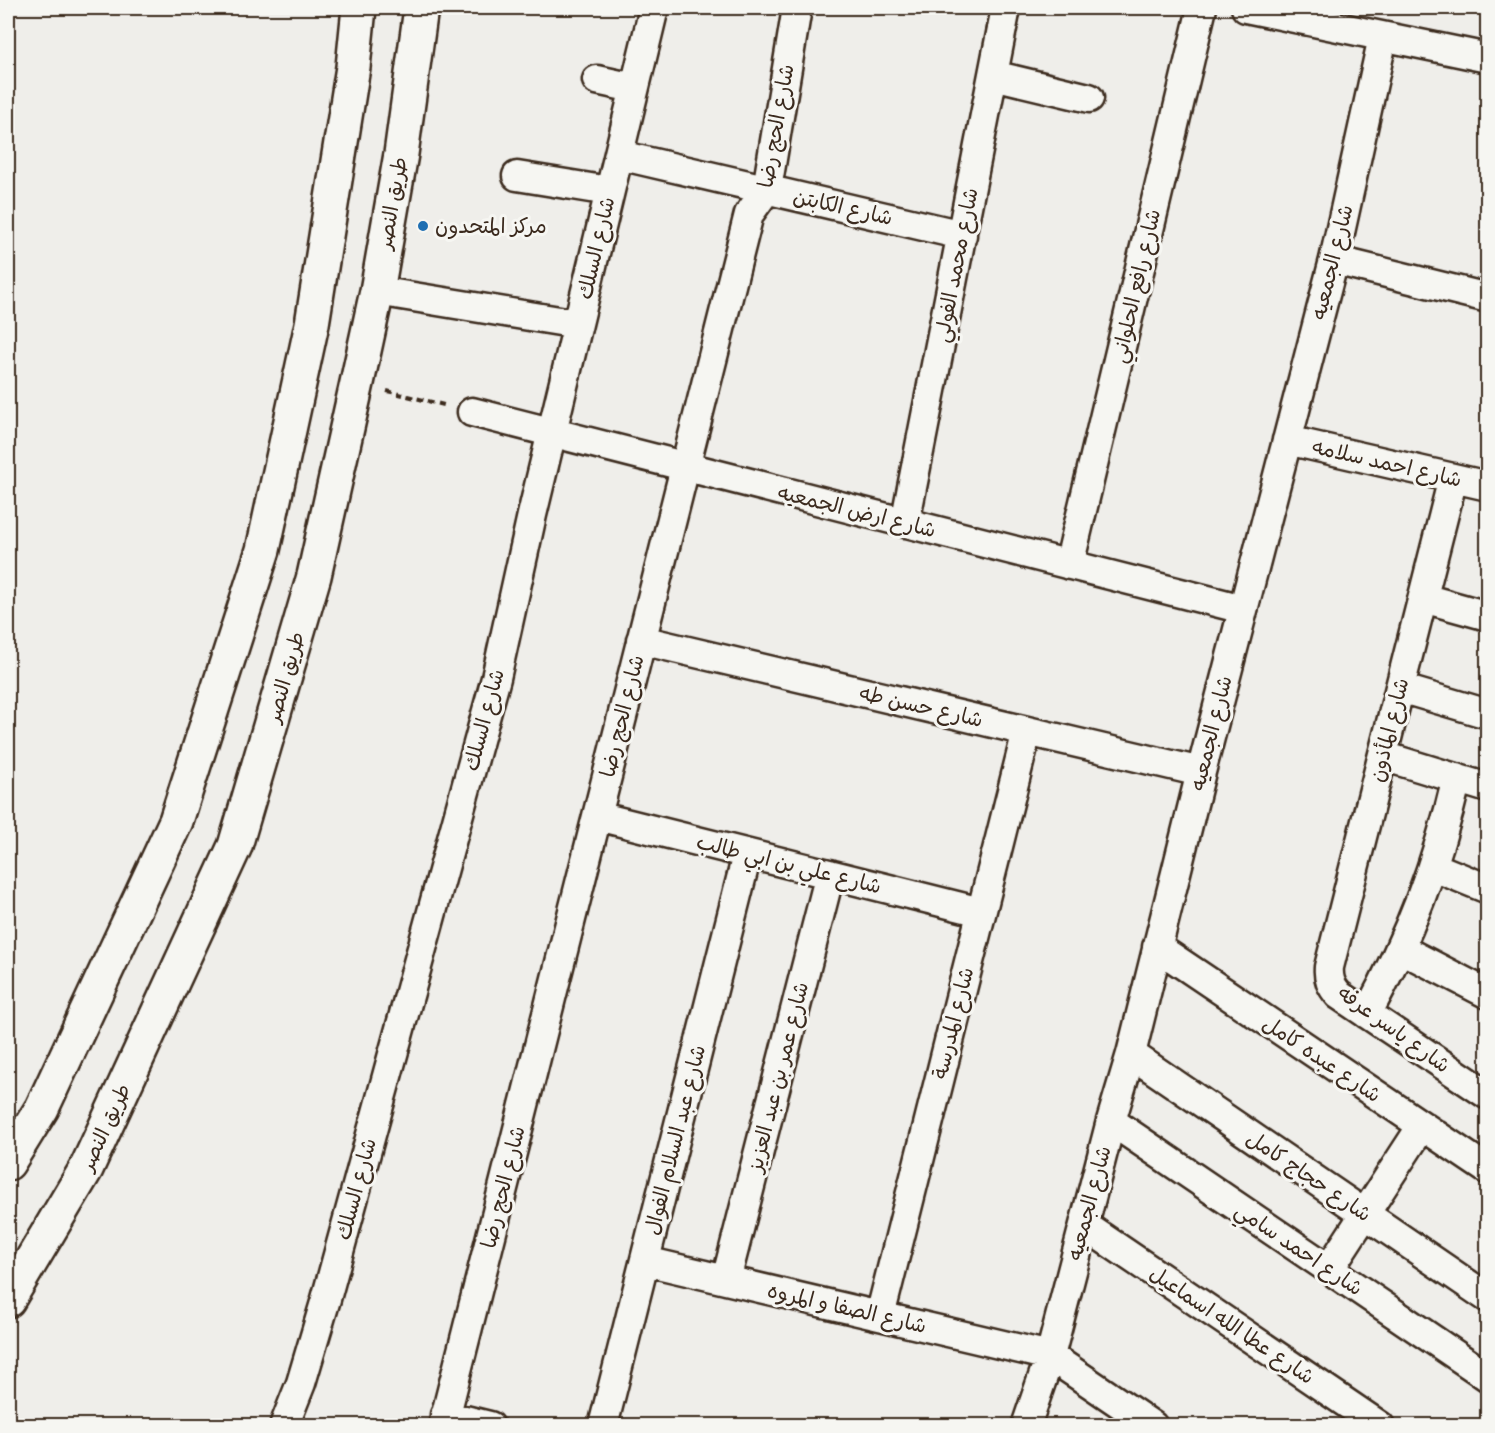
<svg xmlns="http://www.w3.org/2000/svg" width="1495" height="1433" font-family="'Indie Flower','Playpen Sans Arabic',sans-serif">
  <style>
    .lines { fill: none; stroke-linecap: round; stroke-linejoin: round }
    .minor-casing { stroke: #3b2a1e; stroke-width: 33 }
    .trunk-casing { stroke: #3b2a1e; stroke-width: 38 }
    .path { stroke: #3b2a1e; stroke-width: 4; stroke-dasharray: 6 4.5; stroke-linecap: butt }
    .minor { stroke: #f6f6f2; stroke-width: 28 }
    .trunk { stroke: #f6f6f2; stroke-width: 33 }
    .poi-dot { fill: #1f6fb2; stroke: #f6f6f2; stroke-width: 2 }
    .labels { text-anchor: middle; stroke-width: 6; stroke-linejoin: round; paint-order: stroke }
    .street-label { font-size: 21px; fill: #3b2a1e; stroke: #f6f6f2 }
    .poi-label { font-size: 21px; fill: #3b2a1e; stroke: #f6f6f2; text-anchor: start }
  </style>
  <rect width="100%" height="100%" fill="#efeeea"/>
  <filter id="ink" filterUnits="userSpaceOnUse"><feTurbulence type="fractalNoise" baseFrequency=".0167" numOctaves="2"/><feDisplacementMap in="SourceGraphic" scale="12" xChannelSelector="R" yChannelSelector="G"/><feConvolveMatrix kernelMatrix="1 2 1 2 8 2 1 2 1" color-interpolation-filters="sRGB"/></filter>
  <g filter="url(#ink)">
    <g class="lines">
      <defs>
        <path id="minor" d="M1246,8L1488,58
          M993,75L1089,98
          M597,80L634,88
          M619,155L962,235
          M517,176L609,191
          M1334,260L1488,298
          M377,291L578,324
          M472,412L1243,609
          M1287,440L1488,486
          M1453,478L1329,967C1328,979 1331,986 1339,995L1488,1095
          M905,523L1006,8
          M1069,565L1202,8
          M1423,598L1488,616
          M641,640L1201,772
          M1400,688L1488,714
          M1383,756L1488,788
          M597,816L981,912
          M1434,867L1488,889
          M1157,947L1488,1170
          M1401,949L1488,994
          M1367,1014C1409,937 1437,864 1457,778
          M1131,1054L1488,1298
          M1111,1121L1488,1377
          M1084,1225L1380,1426
          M645,1261L1050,1356L1153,1426
          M1329,1269L1422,1126
          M726,1280L830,874
          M880,1316L1027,731
          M445,1415L490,1426
          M284,1426L301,1383L326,1299L496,678L532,515L654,8
          M443,1426L749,214L767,189L797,8
          M603,1426L747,855
          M1026,1426L1050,1356L1111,1121L1131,1054L1201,772L1334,260L1383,37"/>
        <path id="trunk" d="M8,1163L42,1108L176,821L263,550L312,324L353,67L359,8
          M8,1300L86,1169L235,846L314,576L357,383L377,291L401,154L421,8"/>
      </defs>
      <use href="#minor" class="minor-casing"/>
      <use href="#trunk" class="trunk-casing"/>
      <path class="path" d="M387,391L444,405"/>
      <use href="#minor" class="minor"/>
      <use href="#trunk" class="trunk"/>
    </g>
  </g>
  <circle class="poi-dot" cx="423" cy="226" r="6"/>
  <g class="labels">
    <g class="street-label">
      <text transform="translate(776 126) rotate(-80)" y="7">شارع الحج رضا</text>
      <text transform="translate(392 203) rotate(-80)" y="7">طريق النصر</text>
      <text transform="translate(843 207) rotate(13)" y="7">شارع الكابتن</text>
      <text transform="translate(596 248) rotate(-77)" y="7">شارع السلك</text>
      <text transform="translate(1332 262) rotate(-76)" y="7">شارع الجمعيه</text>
      <text transform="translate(956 265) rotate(-79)" y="7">شارع محمد الفولي</text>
      <text transform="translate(1136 286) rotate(-77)" y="7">شارع رافع الحلواني</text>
      <text transform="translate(1387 463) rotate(13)" y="7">شارع احمد سلامه</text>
      <text transform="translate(857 511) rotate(14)" y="7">شارع ارض الجمعيه</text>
      <text transform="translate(285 677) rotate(-74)" y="7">طريق النصر</text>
      <text transform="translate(921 706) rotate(13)" y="7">شارع حسن طه</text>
      <text transform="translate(622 716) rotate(-76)" y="7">شارع الحج رضا</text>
      <text transform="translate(484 720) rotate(-75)" y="7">شارع السلك</text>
      <text transform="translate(1389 730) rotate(-76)" y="7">شارع المأذون</text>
      <text transform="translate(1211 733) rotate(-76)" y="7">شارع الجمعيه</text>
      <text transform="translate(789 864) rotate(14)" y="7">شارع علي بن ابي طالب</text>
      <text transform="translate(953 1023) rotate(-76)" y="7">شارع المدرسة</text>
      <text transform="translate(1394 1029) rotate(36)" y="7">شارع ياسر عرفه</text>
      <text transform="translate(1322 1059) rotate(34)" y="7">شارع عبده كامل</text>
      <text transform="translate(778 1077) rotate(-76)" y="7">شارع عمر بن عبد العزيز</text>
      <text transform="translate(105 1127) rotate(-65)" y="7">طريق النصر</text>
      <text transform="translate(675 1140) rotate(-76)" y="7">شارع عبد السلام الفوال</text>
      <text transform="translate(1309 1176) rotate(34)" y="7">شارع حجاج كامل</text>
      <text transform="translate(503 1187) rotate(-76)" y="7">شارع الحج رضا</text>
      <text transform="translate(356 1189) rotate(-75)" y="7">شارع السلك</text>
      <text transform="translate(1089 1203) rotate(-75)" y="7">شارع الجمعيه</text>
      <text transform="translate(1299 1249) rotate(34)" y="7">شارع احمد سامي</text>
      <text transform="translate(847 1308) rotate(13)" y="7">شارع الصفا و المروه</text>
      <text transform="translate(1232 1325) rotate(34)" y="7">شارع عطا الله اسماعيل</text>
    </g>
    <g class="poi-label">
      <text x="435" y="233">مركز المتحدون</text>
    </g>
  </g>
  <rect width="1495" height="1433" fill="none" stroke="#f6f6f2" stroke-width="30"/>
  <rect x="15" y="15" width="1465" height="1403" fill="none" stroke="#3b2a1e" stroke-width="2" filter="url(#ink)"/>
</svg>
